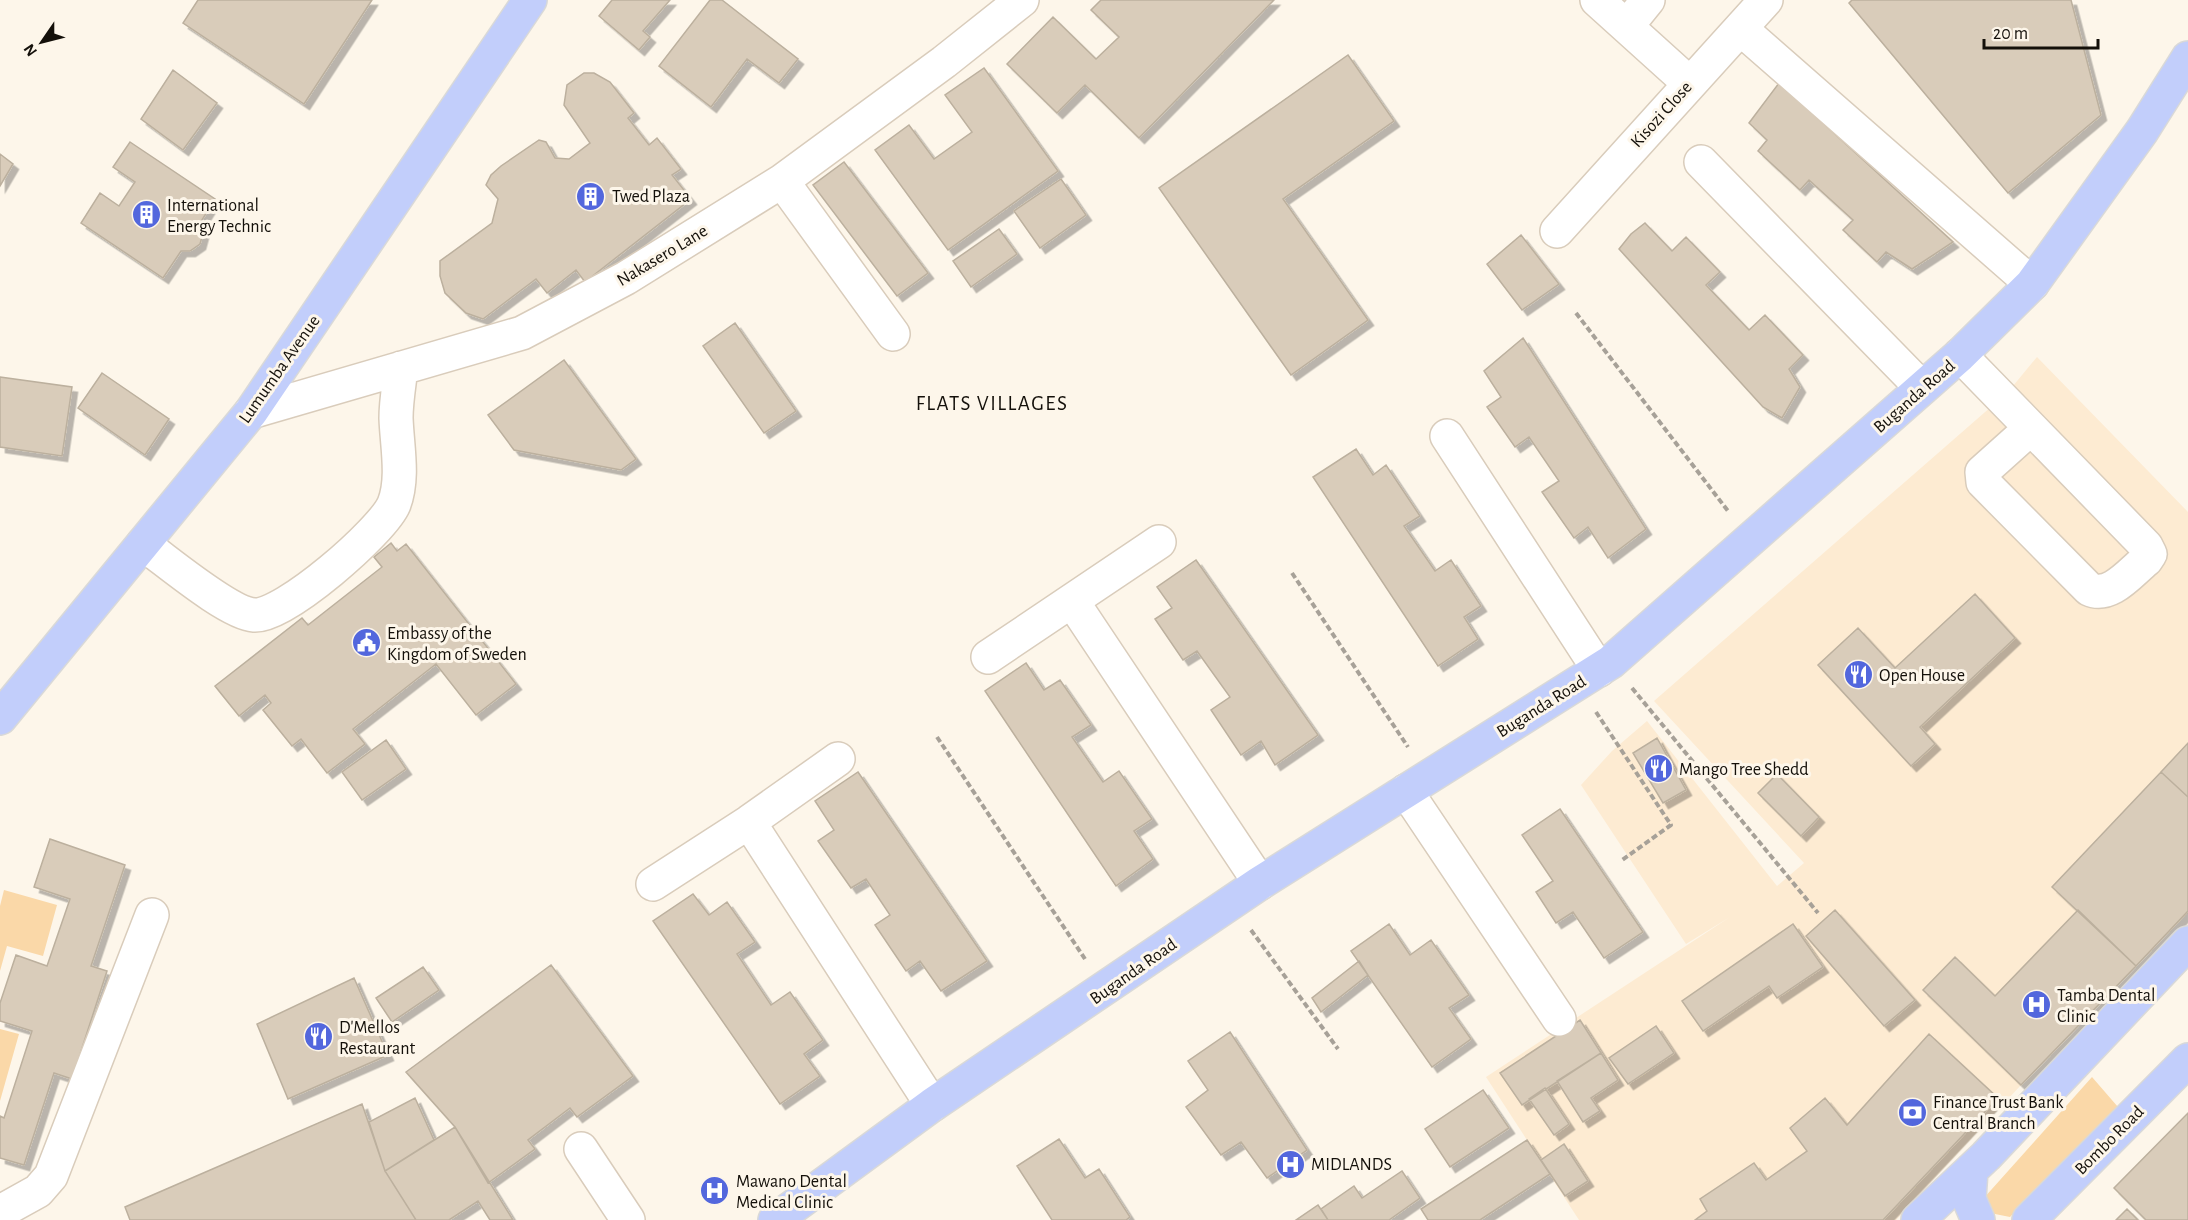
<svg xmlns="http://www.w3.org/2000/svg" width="2188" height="1220" font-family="'Alegreya Sans',sans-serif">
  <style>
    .built { fill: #fdebd2 }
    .green { fill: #fad8a8 }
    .building { fill: #d9ccba; stroke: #bcb09e; stroke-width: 1.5; filter: url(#shadow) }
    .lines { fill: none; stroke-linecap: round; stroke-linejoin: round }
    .minor-casing { stroke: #d9ccbb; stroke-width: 36 }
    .major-casing { stroke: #d9d9d8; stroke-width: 36 }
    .path { stroke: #a7a198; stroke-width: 4; stroke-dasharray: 6 3; stroke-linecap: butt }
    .minor { stroke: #fff; stroke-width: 33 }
    .major { stroke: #c2cefb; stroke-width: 33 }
    .labels { text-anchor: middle; stroke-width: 6; stroke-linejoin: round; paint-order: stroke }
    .street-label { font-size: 18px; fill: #14100a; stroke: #fdf6ea }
    .poi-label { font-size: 18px; fill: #14100a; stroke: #fdf6ea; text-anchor: start }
    .quarter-label { font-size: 21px; letter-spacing: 1.5px; fill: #14100a; stroke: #fdf6ea }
  </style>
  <defs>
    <filter id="shadow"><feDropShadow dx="5.5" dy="5.5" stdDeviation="0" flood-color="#0004"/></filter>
  </defs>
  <rect width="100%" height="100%" fill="#fdf6ea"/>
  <path class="built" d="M2037,357L2188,512V913L2021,1085L1896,1220H1579L1486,1077L1730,917L1686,944L1581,785L1612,751L1647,721L1777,886L1804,863L1654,701L2008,392Z"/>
  <path class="green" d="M4,890L57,905L43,956L7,946L0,971V906Z
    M0,1029L19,1034L0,1101Z
    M2092,1077L2118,1107L2010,1217L1990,1213L1983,1199Z"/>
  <path class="building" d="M198,0H372L304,104L183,23Z
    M612,0H670L643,31L650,37L639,50L599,16Z
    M710,0H722L798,59L779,83L747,59L711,107L659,66Z
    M1101,0H1274L1139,138L1085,85L1057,113L1007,64L1053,17L1096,59L1119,37L1091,10Z
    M1852,0H2071L2101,115L2008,193L1849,3Z
    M1348,55L1394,121L1283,199L1368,320L1291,375L1159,188Z
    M984,68L1058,171L948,250L875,150L909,125L934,159L972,132L945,95Z
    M173,70L217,103L183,150L141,119Z
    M584,73H594L610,82L634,113L628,118L649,145L657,138L681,169L672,175L691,199L585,282L576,270L547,293L536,279L483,319L466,313L445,293L440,276V261L492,223L498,199L486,185L491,175L501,166L539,140L546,142L555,158L569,159L590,143L564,105L567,85Z
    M1779,83L1953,242L1912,269L1886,252L1877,262L1843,230L1853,220L1809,180L1800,190L1758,151L1767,140L1749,123Z
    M130,142L215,199L200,223L203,233L200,244L190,251H181L163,278L81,223L100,193L119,206L135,182L113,167Z
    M0,154L13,164L0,186Z
    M844,162L928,273L897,296L813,185Z
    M1061,179L1086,215L1040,248L1014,211Z
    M1645,223L1672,251L1686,237L1720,272L1706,285L1749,330L1765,315L1803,355L1789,369L1800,387L1782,418L1763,407L1619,249L1631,234Z
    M999,229L1017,254L971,287L953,261Z
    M1521,235L1559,284L1522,310L1487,264Z
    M735,323L796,411L764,433L703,346Z
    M1523,338L1646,529L1608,558L1588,527L1574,538L1542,492L1559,481L1529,437L1515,447L1487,407L1501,397L1484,371Z
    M564,360L636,459L621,470L514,450L488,415Z
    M102,373L169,419L145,455L78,408Z
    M0,377L72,387L62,456L0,447Z
    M1356,449L1373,475L1386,465L1420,516L1404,526L1435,571L1451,560L1481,606L1464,617L1478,639L1438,666L1313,477Z
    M391,543L397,551L406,544L516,684L476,715L436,664L353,729L365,744L327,773L301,739L292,746L263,710L271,703L265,695L239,716L215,686L302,618L308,625L382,567L374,557Z
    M1196,560L1318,735L1275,765L1261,741L1241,755L1211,710L1230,697L1197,651L1183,660L1155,619L1172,608L1157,587Z
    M1975,594L2015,638L1920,727L1935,744L1911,766L1818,665L1858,628L1895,668Z
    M1026,663L1044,690L1060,680L1091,725L1072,737L1103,782L1119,771L1152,819L1134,831L1153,859L1116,886L985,691Z
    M1657,738L1686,790L1663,803L1633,753Z
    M386,740L406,769L362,800L342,772Z
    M2188,743V797L2161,772Z
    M858,772L987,961L941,991L920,961L906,971L875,925L890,915L866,879L851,888L818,841L834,830L815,801Z
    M2161,772L2188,797V911L2136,966L2052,887Z
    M1777,774L1819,817L1801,836L1758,793Z
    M1560,809L1643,932L1604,958L1573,912L1556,923L1536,892L1553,881L1522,835Z
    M50,839L125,865L91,966L107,971L72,1079L54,1073L24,1165L0,1158V1116L4,1118L32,1031L0,1021V1003L16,955L47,966L70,899L34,887Z
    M693,894L709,915L727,902L755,942L737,954L771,1005L790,992L823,1040L804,1054L820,1076L780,1104L653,921Z
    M1835,910L1915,1000L1884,1026L1806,936Z
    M2078,910L2136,966L2021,1085L1923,990L1955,957L1995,996Z
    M1389,924L1410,955L1431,940L1469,995L1449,1008L1471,1039L1432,1067L1351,951Z
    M1793,924L1823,967L1777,998L1769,986L1703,1031L1682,1001Z
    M1359,961L1368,975L1321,1012L1312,998Z
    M551,965L633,1076L577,1117L570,1108L528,1140L535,1149L488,1183L455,1127L406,1072Z
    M423,967L439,990L392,1022L376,998Z
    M354,978L388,1055L288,1099L257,1024Z
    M1580,1020L1601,1053L1522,1105L1500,1073Z
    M1656,1026L1674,1053L1628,1084L1609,1058Z
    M1230,1032L1307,1150L1267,1178L1241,1142L1221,1155L1186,1107L1208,1090L1188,1061Z
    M1929,1034L1998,1098L1883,1220H1695L1707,1211L1700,1199L1754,1163L1766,1180L1807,1151L1790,1128L1825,1098L1847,1125Z
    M1601,1053L1618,1080L1591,1098L1600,1111L1583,1122L1557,1081Z
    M1545,1088L1569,1124L1554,1135L1529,1099Z
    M1483,1090L1509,1128L1450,1167L1425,1129Z
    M415,1098L434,1140L385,1171L369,1122Z
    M362,1104L385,1171L416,1220H130L125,1207Z
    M2188,1113V1220H2146L2114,1188Z
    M455,1127L513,1220H490L478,1201L449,1220H416L385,1171Z
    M1059,1139L1085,1178L1099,1169L1130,1217L1126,1220H1052L1017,1166Z
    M1527,1140L1550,1174L1480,1220H1428L1421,1209Z
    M1564,1144L1588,1181L1565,1196L1541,1160Z
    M1402,1171L1420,1198L1389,1220H1328L1321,1209L1354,1186L1362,1198Z
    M1318,1205L1328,1220H1296Z
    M2127,1209L2138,1220H2116Z"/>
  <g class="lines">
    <defs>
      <path id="minor" d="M1597,0L1689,83
        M1627,26L1648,0
        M1741,29L2032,284
        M1701,162L1922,388
        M782,181L893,334
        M1557,231L1766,0
        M1960,355L2146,546L2150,554L2146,560C2130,573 2110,599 2089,589L1983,482L1982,472L2030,429
        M251,412L522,333L626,278L782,181L944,62L1022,0
        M1447,436L1599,670
        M143,544C167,561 228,613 254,615C283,618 383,531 394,504C404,478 397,446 396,418C396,402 399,385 401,368
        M1072,601L1260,883
        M988,657L1159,542
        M1406,791L1559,1019
        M749,822L932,1105
        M653,884L749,822L838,759
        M581,1149L628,1220
        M0,1212L38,1191L51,1176L152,915"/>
      <path id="major" d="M0,718L251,412L530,0
        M1971,1170L1969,1199L1978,1220
        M775,1220L932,1105L1260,883L1611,662L1960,355L2032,284L2142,131L2188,58
        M1918,1220L1986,1156L2188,943
        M2029,1220L2188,1060"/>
    </defs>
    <use href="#minor" class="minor-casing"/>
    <use href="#major" class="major-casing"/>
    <path class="path" d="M1576,313L1728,511
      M1292,573L1408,747
      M1632,688L1818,913
      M1596,712L1671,825L1622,860
      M937,737L1085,959
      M1251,930L1338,1049"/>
    <use href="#minor" class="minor"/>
    <use href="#major" class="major"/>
  </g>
  <defs>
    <symbol id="building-disc" viewBox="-11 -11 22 22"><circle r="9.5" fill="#5367dd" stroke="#fdf6ea"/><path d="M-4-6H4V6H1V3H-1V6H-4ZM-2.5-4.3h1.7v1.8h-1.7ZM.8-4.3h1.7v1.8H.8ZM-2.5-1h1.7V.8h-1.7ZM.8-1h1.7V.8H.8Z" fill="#fff"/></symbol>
    <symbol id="civic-disc" viewBox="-11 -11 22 22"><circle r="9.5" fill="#5367dd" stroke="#fdf6ea"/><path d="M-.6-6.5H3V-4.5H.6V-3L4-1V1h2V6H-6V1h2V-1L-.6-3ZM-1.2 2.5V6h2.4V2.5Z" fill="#fff"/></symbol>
    <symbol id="restaurant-disc" viewBox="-11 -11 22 22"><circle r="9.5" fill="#5367dd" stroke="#fdf6ea"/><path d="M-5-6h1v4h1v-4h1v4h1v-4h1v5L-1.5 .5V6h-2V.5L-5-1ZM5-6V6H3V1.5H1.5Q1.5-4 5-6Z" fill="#fff"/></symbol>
    <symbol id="hospital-disc" viewBox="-11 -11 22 22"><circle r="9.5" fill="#5367dd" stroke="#fdf6ea"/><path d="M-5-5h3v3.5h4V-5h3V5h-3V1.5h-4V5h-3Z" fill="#fff"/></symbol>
    <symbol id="bank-disc" viewBox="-11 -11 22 22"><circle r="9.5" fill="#5367dd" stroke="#fdf6ea"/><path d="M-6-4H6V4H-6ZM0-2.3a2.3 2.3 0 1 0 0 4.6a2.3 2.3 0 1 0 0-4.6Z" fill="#fff"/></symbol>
  </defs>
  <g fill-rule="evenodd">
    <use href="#building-disc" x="574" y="180" width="33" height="33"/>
    <use href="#building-disc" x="130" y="198" width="33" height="33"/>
    <use href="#civic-disc" x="350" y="626" width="33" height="33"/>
    <use href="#restaurant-disc" x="1842" y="658" width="33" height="33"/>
    <use href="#restaurant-disc" x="1642" y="752" width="33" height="33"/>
    <use href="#hospital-disc" x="2020" y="988" width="33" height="33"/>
    <use href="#restaurant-disc" x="302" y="1020" width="33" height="33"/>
    <use href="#bank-disc" x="1896" y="1096" width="33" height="33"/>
    <use href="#hospital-disc" x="1274" y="1148" width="33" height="33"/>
    <use href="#hospital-disc" x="698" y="1174" width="33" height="33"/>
  </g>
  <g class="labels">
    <g class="street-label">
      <text transform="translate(1661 114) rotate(-48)" y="6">Kisozi Close</text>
      <text transform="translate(662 255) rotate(-31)" y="6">Nakasero Lane</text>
      <text transform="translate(279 369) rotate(-55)" y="6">Lumumba Avenue</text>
      <text transform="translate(1914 396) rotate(-41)" y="6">Buganda Road</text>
      <text transform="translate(1541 706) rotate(-32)" y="6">Buganda Road</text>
      <text transform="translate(1133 971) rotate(-35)" y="6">Buganda Road</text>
      <text transform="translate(2109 1140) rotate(-45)" y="6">Bombo Road</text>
    </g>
    <g class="poi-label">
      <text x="612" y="202">Twed Plaza</text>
      <text x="167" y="211">International<tspan x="167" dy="21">Energy Technic</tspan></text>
      <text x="387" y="639">Embassy of the<tspan x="387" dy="21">Kingdom of Sweden</tspan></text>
      <text x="1879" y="681">Open House</text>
      <text x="1679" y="775">Mango Tree Shedd</text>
      <text x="2057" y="1001">Tamba Dental<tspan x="2057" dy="21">Clinic</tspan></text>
      <text x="339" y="1033">D'Mellos<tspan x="339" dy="21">Restaurant</tspan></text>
      <text x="1933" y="1108">Finance Trust Bank<tspan x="1933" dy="21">Central Branch</tspan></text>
      <text x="1311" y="1170">MIDLANDS</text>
      <text x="736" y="1187">Mawano Dental<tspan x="736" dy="21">Medical Clinic</tspan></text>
    </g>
    <g class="quarter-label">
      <text x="992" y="410">FLATS VILLAGES</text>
    </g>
  </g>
  <g transform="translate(42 42) rotate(235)" stroke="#fdf6ea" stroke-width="4.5" paint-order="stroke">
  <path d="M0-4.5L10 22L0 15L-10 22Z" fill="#14100a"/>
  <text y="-9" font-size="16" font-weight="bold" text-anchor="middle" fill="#14100a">N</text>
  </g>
  <path d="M1984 39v9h114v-9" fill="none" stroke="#14100a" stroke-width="3"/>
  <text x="1993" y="39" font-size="18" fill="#14100a" stroke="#fdf6ea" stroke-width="4.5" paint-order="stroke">20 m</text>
</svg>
